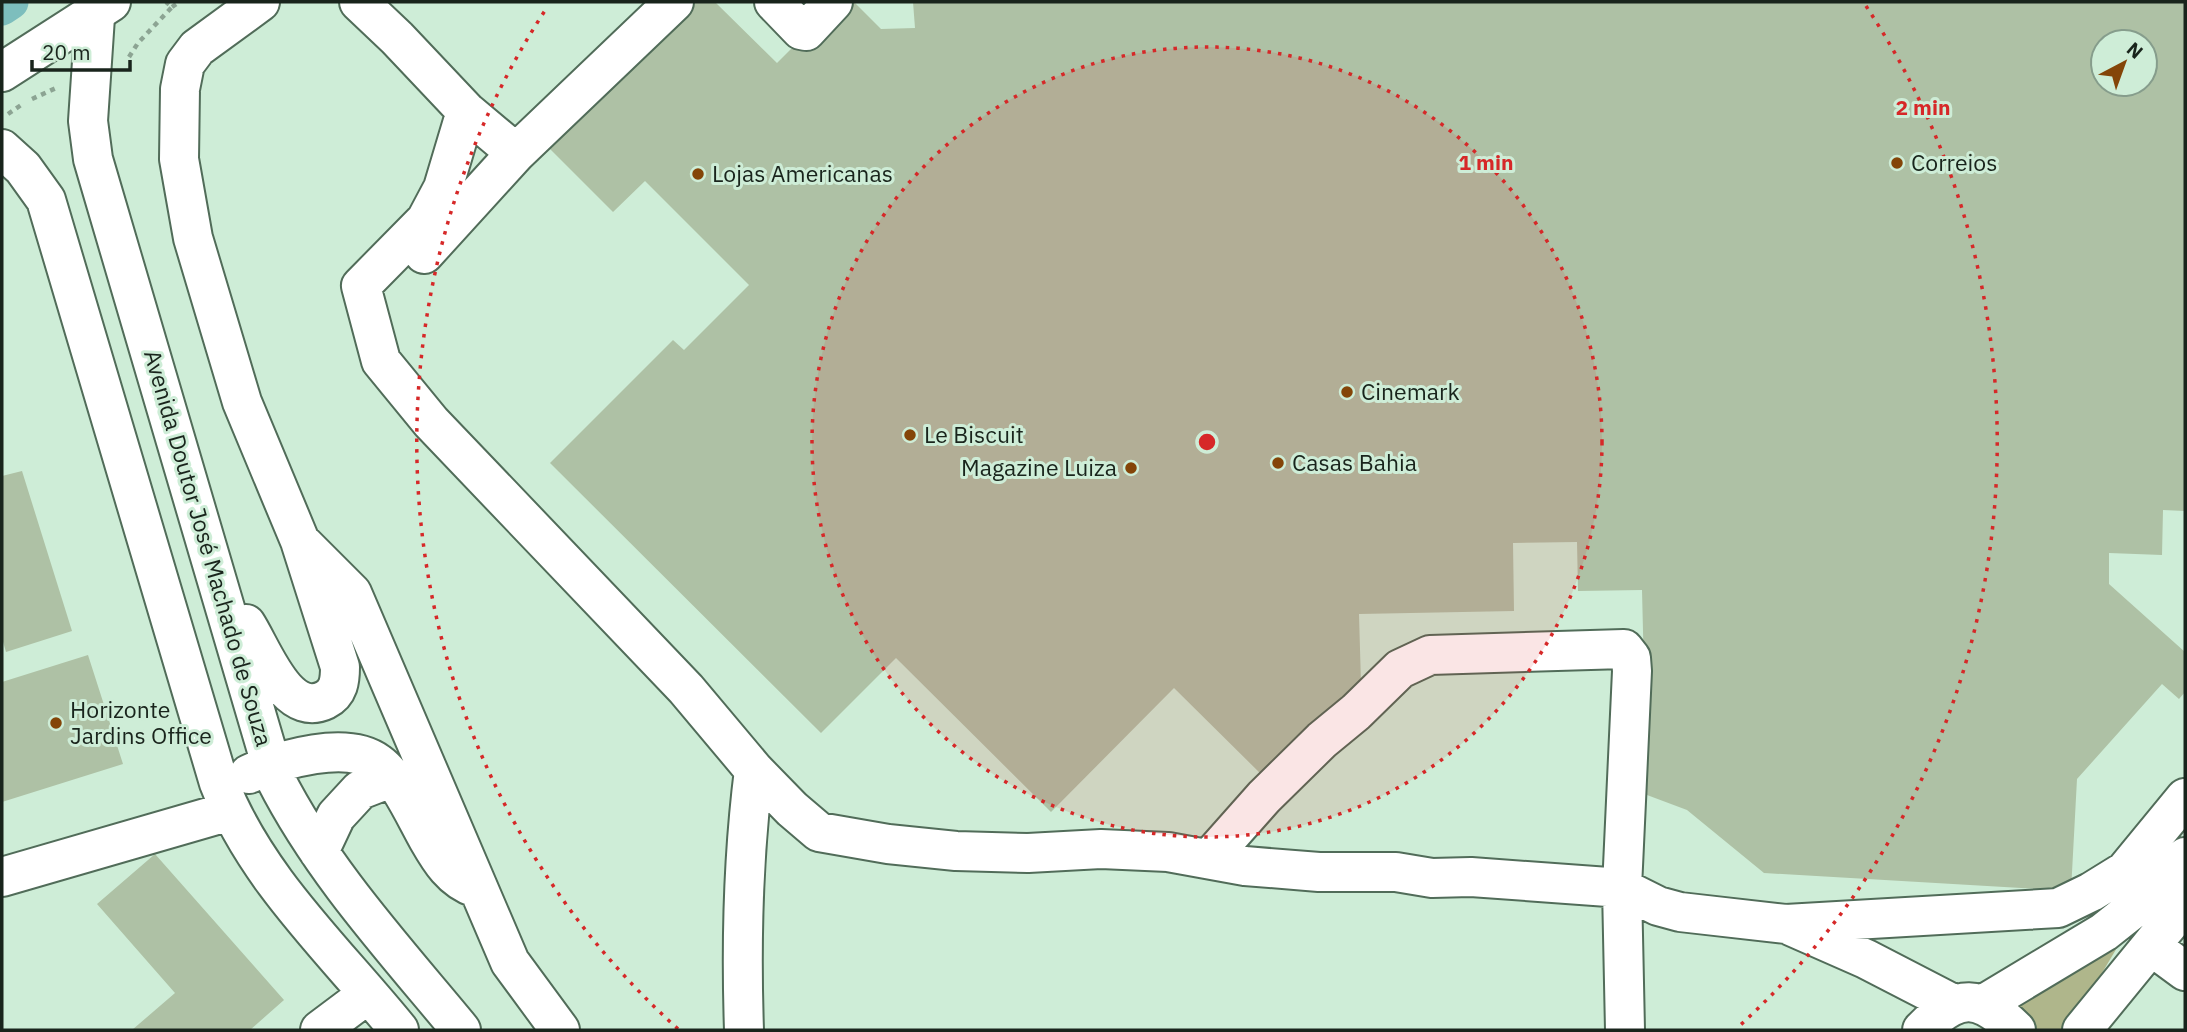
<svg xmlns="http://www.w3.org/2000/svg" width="2187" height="1032" font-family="'IBM Plex Sans',sans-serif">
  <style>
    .green { fill: #afb68b }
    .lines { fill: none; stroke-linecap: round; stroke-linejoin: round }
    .canal { stroke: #7dbebd; stroke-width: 35 }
    .building { fill: #aec1a5; fill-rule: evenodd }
    .minor-casing { stroke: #516c59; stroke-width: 42 }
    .major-casing { stroke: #516c59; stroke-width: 42 }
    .path { stroke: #8ca493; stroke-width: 4.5; stroke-dasharray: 5 5; stroke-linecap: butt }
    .minor { stroke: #fff; stroke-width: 38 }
    .major { stroke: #fff; stroke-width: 38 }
    .ring { fill: none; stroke: #d62828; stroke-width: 3.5; stroke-dasharray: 3.5 7 }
    .poi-dot { fill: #844508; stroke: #ceedd7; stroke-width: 2.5 }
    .labels { text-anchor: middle; stroke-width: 6; stroke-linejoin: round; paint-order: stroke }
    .poi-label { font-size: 23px; fill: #19241c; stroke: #ceedd7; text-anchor: start }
    .street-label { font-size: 23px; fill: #19241c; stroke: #ceedd7 }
    .centre { fill: #d62828; stroke: #ceedd7; stroke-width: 3.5 }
    .ring-label { font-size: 21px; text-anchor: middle; font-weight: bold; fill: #d62828; stroke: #ceedd7; stroke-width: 6; stroke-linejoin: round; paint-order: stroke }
  </style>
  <rect width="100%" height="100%" fill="#ceedd7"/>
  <path class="green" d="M2127,931L2068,1030H2033L2015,1006Z"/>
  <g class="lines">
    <path class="canal" d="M2,8L11,2"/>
  </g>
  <path class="building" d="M688,2H715L777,63L838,2H854L881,29L915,28L913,2H2185V511L2163,510L2162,555L2109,553V584L2185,652V692L2179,699L2162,684L2077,779L2071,891L1764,873L1687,810L1647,795L1642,590L1578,591L1577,542L1513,543L1514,611L1359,614L1361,684L1266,779L1174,688L1051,812L896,658L821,733L550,463L673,340L684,350L749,285L645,181L613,212L545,144ZM2103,42H2145V84H2103Z
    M22,471L72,631L6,652L2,638V476Z
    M88,655L123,764L2,802V682Z
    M155,854L284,1000L250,1030H132L175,993L97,904Z"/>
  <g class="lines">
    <defs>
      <path id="minor" d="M96,2L88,121L93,159L275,778C322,871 395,950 461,1030
        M359,2L397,38L466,111L516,153
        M774,2L801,30L806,31L833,2
        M466,111L443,188L426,220L361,286L381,361L431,422L686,689L754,770L792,809L819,832L888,844L956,851L1028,853L1101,849L1168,852L1245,866L1319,872H1396L1432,878L1471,877L1622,888L1658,906L1680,912L1786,924L2058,908L2091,892L2125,871L2185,798
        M2,149L23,168L46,200L219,783C256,879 335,951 399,1030
        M424,254L516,153L674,2
        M304,545L352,593L510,962L560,1030
        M246,624C262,648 286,719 325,700C339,693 340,680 340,667L300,541L242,402L193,238L179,159L180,89L185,64L197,48L260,2
        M249,774C282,759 347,740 378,763C398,777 416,818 428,839C440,860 452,880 476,888
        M319,852L336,816L360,790L391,778
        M1209,859L1264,797L1322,740L1356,712L1400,669L1430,655L1624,649L1631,658L1632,671L1622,888L1625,1030
        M2,877L230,811
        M1791,926L1866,959L1953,1004
        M2151,946L2185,971
        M1984,1004L2104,932L2152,894L2185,857
        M320,1030L368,994
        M744,1030C741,943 743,857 754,770
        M1922,1030C1959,992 1979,994 2016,1030
        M2082,1030L2185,904"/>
      <path id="major" d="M2,72L111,2"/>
    </defs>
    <use href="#minor" class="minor-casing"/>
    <use href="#major" class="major-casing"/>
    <path class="path" d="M172,7L179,2
      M129,57L138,43L172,7L166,2
      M32,99L56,88
      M8,114L24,103"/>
    <use href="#minor" class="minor"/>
    <use href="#major" class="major"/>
  </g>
  <circle cx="1207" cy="442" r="395" fill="#d62828" fill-opacity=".12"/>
  <g class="ring">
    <circle cx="1207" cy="442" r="395"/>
    <path d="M678 1029A790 790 0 0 1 548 6M1866 6A790 790 0 0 1 1736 1029"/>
  </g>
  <g class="poi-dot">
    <circle cx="1897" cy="163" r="7"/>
    <circle cx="698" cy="174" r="7"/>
    <circle cx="1347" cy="392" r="7"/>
    <circle cx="910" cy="435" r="7"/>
    <circle cx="1278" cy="463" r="7"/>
    <circle cx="1131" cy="468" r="7"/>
    <circle cx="56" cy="723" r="7"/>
  </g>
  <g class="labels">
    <g class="poi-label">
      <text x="1911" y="171">Correios</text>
      <text x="712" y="182">Lojas Americanas</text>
      <text x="1361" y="400">Cinemark</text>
      <text x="924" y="443">Le Biscuit</text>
      <text x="1292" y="471">Casas Bahia</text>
      <text x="1117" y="476" text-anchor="end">Magazine Luiza</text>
      <text x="70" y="718">Horizonte<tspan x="70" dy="26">Jardins Office</tspan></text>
    </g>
    <g class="street-label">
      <text transform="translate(208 548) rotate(74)" y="8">Avenida Doutor José Machado de Souza</text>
    </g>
  </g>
  <circle cx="1207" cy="442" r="10" class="centre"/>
  <g class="ring-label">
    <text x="1923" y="115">2 min</text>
    <text x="1486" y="170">1 min</text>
  </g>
  <rect width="2187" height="1032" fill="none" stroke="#19241c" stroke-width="7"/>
  <g transform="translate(2124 63) rotate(41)"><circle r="33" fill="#ceedd7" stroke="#869d8c" stroke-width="2"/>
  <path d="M0-5L12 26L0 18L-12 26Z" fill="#844508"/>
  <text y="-10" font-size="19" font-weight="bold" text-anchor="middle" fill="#19241c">N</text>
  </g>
  <path d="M32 60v10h98v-10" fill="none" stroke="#19241c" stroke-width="3.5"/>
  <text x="42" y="60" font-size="21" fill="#19241c" stroke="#ceedd7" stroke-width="5" paint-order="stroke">20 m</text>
</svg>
